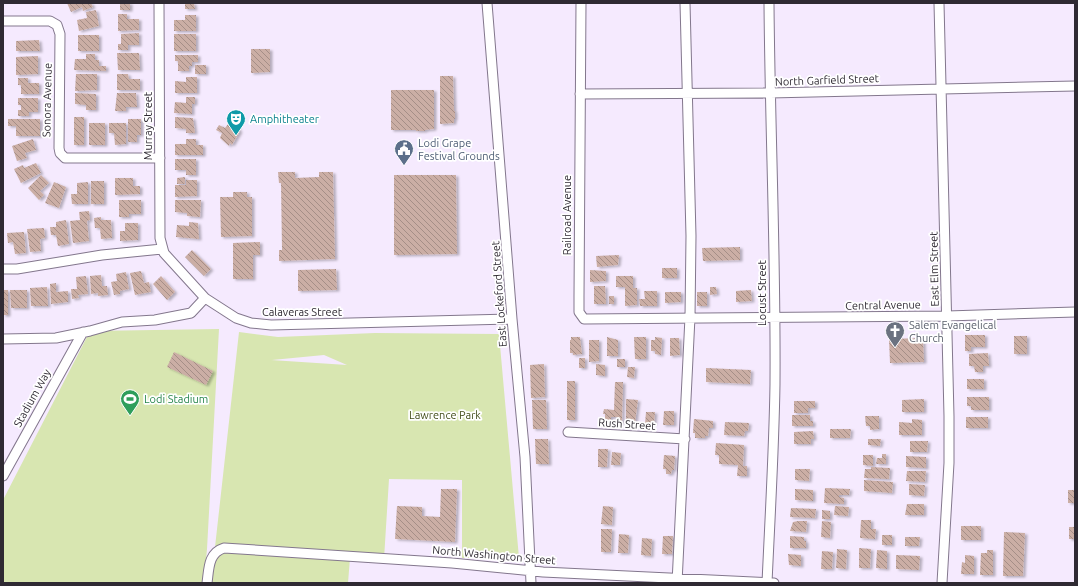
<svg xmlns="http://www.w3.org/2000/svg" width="1078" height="586" font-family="Ubuntu,sans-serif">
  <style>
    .green { fill: #d8e6b1; fill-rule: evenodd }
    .building { fill: url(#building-back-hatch); filter: url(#shadow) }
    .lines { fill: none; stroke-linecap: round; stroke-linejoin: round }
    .minor-casing { stroke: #83778d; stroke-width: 11 }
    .minor { stroke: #fff; stroke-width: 9 }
    .labels { text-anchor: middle; stroke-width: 3.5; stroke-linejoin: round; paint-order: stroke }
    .street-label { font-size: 11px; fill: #2f2a33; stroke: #fff }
    .culture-label { font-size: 11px; fill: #0d838f; stroke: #fff; text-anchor: start }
    .service-label { font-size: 11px; fill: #4e5e75; stroke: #fff; text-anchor: start }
    .worship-label { font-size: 11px; fill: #5b616d; stroke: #fff; text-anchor: start }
    .leisure-label { font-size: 11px; fill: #27864d; stroke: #fff; text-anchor: start }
    .park-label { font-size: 11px; fill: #45501d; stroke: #fff }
  </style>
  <defs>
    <pattern id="building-back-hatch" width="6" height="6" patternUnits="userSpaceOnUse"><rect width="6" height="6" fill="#cbaea5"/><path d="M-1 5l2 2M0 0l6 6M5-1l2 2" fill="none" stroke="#a58e87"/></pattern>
    <filter id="shadow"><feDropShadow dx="2.5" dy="1.5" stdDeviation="1" flood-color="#0004"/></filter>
  </defs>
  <rect width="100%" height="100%" fill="#f5eafe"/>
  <path class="green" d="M219,329L207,549L204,583H3V500L90,331Z
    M239,332L278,337L375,333L499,334L519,558H462V480L389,479L384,559L350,558L348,583H211ZM324,355L347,365L271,360H272Z"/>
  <path class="building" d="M67,3H91L93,7L83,11L82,7L71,12Z
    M120,3H130V10H120Z
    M185,3H194L195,9H185Z
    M96,10L99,26L79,31L77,20L87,18L86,12Z
    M118,14H127V19H139V30L118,31Z
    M185,15H196V31H174V20H185Z
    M139,33V45H128V50H118V44H121V34Z
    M174,34H196V51H174Z
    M78,35H99V51H78Z
    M39,40L40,51H16V41Z
    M251,49H270V72L251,73Z
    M117,53H139L140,70H118Z
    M86,54H95V60H99V66H106V71L74,70L75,59H86Z
    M175,55H198V62H192V66H189V71H178V61H175Z
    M38,56V74L16,75V57Z
    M195,65H206V74H195Z
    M76,74H97V90L75,91Z
    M117,74H128L129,79H140V90H117Z
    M440,76H453L454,111H455V119H454V123L440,124Z
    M186,77H197V93H175V81L186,82Z
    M18,78H28V83H39V94H21V85H18Z
    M391,90H434V129L425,130V131H416V130H391Z
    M75,93L96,94V110H86V105L75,104Z
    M117,93H136L137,107H126V111H115Z
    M186,97H195V104H192V114L174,113L175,102L186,103Z
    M18,98H38V112H29V116H18V110H21V105H18Z
    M74,117H84V145H74Z
    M175,117L193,118L195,133H186V129L175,128Z
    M8,119H40V136H16V126H8Z
    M128,119H141V135H137V142H128Z
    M89,123H105V145H89Z
    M109,123H126V144L115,145L114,133H109Z
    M228,124L239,128L238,129L240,131L232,145L230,143L229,146L220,138L222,133L216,130L219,125L225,128Z
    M33,139L36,150L25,153L27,158L17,161L12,146Z
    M186,139H196V145H203V155H175V144H186Z
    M175,159H196V175H186V170H175Z
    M36,163L41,173L21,183L14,169L23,165L24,168Z
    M278,172H295V178L319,177V172H333L335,259L279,261V250H282L281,183H279Z
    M41,175L49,183L40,191L44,195L39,200L28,188Z
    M394,175H456L457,254L394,255Z
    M185,177V184H177V178Z
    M115,178H133V186H140V194L115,195Z
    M186,180H197V196L175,197V185H186Z
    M91,181H104V204H91Z
    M54,182L66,187L59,208L45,203Z
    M88,182V204H72L71,194H77V183Z
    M233,192H247V197H252V236L221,237L220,197H233Z
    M119,200H141V214H129V217H119Z
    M175,200H201L200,217L187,216V213L175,212Z
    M89,211L90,220L87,221L89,241L73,243L70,221L80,220L79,212Z
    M101,217V220H111L112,238L101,239L100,228H95L94,218Z
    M66,220L69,244L58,246L56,235H51L50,227H56V222Z
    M189,222L198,223L199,239L176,237L177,225L189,226Z
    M125,223H138V240L120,241V231H125Z
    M44,228L45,238L40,239L41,251L30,252L27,229Z
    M24,232L26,253L15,254L13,242L8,243L7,233Z
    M260,242V255H253V279H233V243Z
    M740,247V260L703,261L702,248Z
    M192,250L211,269L204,276L185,257Z
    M619,255L618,265L597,267L596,256Z
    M662,268H677V278H662Z
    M336,269L337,290L298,291V270Z
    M590,270L606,271V281L590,282Z
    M141,271L144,283L149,282L151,292L135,295L130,273Z
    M126,272L129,289L120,291V294L114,295L111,282L117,281L116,274Z
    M101,275L102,286H107L108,295L98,296V293L91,294L90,276Z
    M86,276L88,294L78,295L79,298L72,299L71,289H77L76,277Z
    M161,276L175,292L167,300L153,284Z
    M616,276H633V288H637V305L625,306V287H616Z
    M56,283V292L68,291V302L51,304L50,284Z
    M594,286H605L606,304H594Z
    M47,287L48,306H31L30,288Z
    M710,287H716L717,294L710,295Z
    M3,290H8V315H3Z
    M10,290H27V308H11Z
    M751,290L752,301L736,302V291Z
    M644,291H657V306H640L639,299H645Z
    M665,292H681V302L665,303Z
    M697,292H707V306H697Z
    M609,296H614V304H609Z
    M965,335H985V347H971V351H965Z
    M1014,336H1027V354H1014Z
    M571,337H580L582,354L573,355V353H570V340H571Z
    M607,337L618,340V356H607Z
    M634,337H646V359H635Z
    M655,337L662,338L661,355L655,354V351H651V340H655Z
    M670,338H679L680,355L670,356Z
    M923,338L924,362L890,363L889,339Z
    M589,340H599V361L589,362Z
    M174,352L213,371L206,385L167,367Z
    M988,353L989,366H983V372H975L974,366H969V354Z
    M579,358H585V368H579Z
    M617,359H625V367H617Z
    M544,364L545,397L531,398L530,365Z
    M596,364L605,365V376L596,375Z
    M628,367H635L634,378L627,377Z
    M706,368L751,370L750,384L706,382Z
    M967,379H984V389H967Z
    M567,381H575V420H567Z
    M615,382H623L622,423H617V417H611V422H605V414H603L604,409L614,410Z
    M967,397H989V410H971V406H967Z
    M626,399L638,400L635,423H626Z
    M924,399V412H902V400Z
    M532,400H546L547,429H533Z
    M794,401H815V408H808V413H794Z
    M664,411H674V425H663Z
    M646,412H655L654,424H645Z
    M792,415H810V421H813V426H792Z
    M865,416H879V429L870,430V426H866Z
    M966,417H988V428H966Z
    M694,419L713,421V428H709L708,436H705V438H695V433H693Z
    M912,419L922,420V435H899V422L912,423Z
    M725,422L749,423L748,431H745L744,436L724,435Z
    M830,429H851L850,438H830Z
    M813,431L814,439H811V444H794V432Z
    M535,439H548L549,464H536Z
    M868,439H881L880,446L868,445Z
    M910,441H928L927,452H910Z
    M716,443L744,445L743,466H747V476H737L738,465L719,464V455H715Z
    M598,449H608L607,467H598Z
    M612,452L621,453L620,465H611Z
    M882,454H886V464H876L877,458H882Z
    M664,455L675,456L674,470H672L671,474H666V469H663Z
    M863,455H873V466L863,465Z
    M906,456L926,457V468L906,467Z
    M871,467L890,468L889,479L864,478L865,469H871Z
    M795,469H810L809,481L795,480Z
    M907,471H926L925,482L906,481Z
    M864,480L893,482L892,493L864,491Z
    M909,484L925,485L924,496L909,495Z
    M825,488L850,489L849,495H839V497L844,498V504L824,503Z
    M441,489H457L455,542L395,539L397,506L422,507V516L440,517Z
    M795,489L813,490V501L795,500Z
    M1068,490H1075V503H1068Z
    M907,504H924V515H905Z
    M603,506L613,507L612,525L601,524Z
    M835,506L849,507L848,516L834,515Z
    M791,508L816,509L815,518L790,517Z
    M822,510L830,511V519H822Z
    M861,520H871V529H876L875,539L860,538Z
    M798,521H807L806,532L790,531L793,522Z
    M822,521L831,522L830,538L821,537Z
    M961,526H981V540H961Z
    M1069,527H1075V539H1069Z
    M601,529H612L611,552H601Z
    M1004,532L1025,533L1023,576H1003Z
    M619,534L629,535L628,553H618Z
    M882,535H892V545H882Z
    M663,536H673L672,554H662Z
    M790,536L804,537V541H806V548H790Z
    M905,537H920L919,546H905Z
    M642,538L652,539L651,556L641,555Z
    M859,548L871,549L870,568H859Z
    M837,549L847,550L846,569L836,568Z
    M877,550L887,551V569L876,568Z
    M987,550H993V575H980L981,553H987Z
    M822,551L833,552L832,569H821Z
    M788,554L801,555V566L789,565Z
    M896,555L920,556L919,570L896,569Z
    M965,555L974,556V574H961L962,562L965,563Z"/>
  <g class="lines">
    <defs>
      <path id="minor" d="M159,3L160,238L164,253L205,298L236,318L251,323L271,325L512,319
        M487,3L512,319L525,457L531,583
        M581,3L579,297V312L584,319L947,316L1075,312
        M939,3L949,416V463L942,583
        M3,21H50L57,25L60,34L59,148L60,153L65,158H160
        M580,94L770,93L1075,86
        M3,269H17L102,255L162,249
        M3,339L56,338L90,331L122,322L155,320L191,313L205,298
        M568,432L685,439
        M3,476L83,332
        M207,583C209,569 208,553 224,548L452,563L543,572L774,583
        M677,583L690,317L691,236L685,3
        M767,583C770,517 774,450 775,384C776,257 770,130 769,3"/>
    </defs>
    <use href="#minor" class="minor-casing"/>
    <use href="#minor" class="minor"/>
  </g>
  <defs>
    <symbol id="theatre-pin" viewBox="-11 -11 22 30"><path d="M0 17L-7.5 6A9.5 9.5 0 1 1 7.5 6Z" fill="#0f9aa8" stroke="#fff"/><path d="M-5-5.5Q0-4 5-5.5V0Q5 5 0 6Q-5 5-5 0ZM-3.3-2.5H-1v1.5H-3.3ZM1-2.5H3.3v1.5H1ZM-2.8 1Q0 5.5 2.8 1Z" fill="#fff"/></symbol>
    <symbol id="civic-pin" viewBox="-11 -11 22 30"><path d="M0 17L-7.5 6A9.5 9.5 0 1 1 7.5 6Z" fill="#5c6f8a" stroke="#fff"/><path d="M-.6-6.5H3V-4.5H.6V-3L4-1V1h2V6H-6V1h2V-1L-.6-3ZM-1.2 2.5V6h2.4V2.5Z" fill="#fff"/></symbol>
    <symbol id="church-pin" viewBox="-11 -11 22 30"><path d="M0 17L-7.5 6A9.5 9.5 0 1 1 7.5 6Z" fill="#6b7280" stroke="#fff"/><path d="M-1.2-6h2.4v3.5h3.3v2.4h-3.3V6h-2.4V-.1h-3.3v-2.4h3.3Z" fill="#fff"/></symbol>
    <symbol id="stadium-pin" viewBox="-11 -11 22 30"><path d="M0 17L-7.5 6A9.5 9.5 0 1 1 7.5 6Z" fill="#2e9e5b" stroke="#fff"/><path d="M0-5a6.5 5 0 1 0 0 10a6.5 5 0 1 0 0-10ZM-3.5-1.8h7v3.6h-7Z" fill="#fff"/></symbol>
  </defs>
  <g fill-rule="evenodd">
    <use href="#theatre-pin" x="225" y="108" width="22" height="30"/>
    <use href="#civic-pin" x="393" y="138" width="22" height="30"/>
    <use href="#church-pin" x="884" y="320" width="22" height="30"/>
    <use href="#stadium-pin" x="119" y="388" width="22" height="30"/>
  </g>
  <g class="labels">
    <g class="street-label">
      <text transform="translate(827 80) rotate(-2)" y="4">North Garfield Street</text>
      <text transform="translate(47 100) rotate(-89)" y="4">Sonora Avenue</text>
      <text transform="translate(148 126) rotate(-90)" y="4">Murray Street</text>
      <text transform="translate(567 215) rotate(-90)" y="4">Railroad Avenue</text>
      <text transform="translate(934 269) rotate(-91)" y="4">East Elm Street</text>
      <text transform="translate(762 293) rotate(-90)" y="4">Locust Street</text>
      <text transform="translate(499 294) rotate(-94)" y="4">East Lockeford Street</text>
      <text transform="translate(883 305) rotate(-1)" y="4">Central Avenue</text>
      <text x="302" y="316">Calaveras Street</text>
      <text transform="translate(32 398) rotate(-61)" y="4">Stadium Way</text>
      <text transform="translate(627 424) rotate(4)" y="4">Rush Street</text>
      <text transform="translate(494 555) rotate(5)" y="4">North Washington Street</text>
    </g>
    <g class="culture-label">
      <text x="250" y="123">Amphitheater</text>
    </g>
    <g class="service-label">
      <text x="418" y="147">Lodi Grape<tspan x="418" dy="13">Festival Grounds</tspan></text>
    </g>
    <g class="worship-label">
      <text x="909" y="329">Salem Evangelical<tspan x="909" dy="13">Church</tspan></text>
    </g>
    <g class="leisure-label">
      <text x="144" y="403">Lodi Stadium</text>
    </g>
    <g class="park-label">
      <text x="445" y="419">Lawrence Park</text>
    </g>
  </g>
  <rect width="1078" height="586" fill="none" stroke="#2f2a33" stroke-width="8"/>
</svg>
